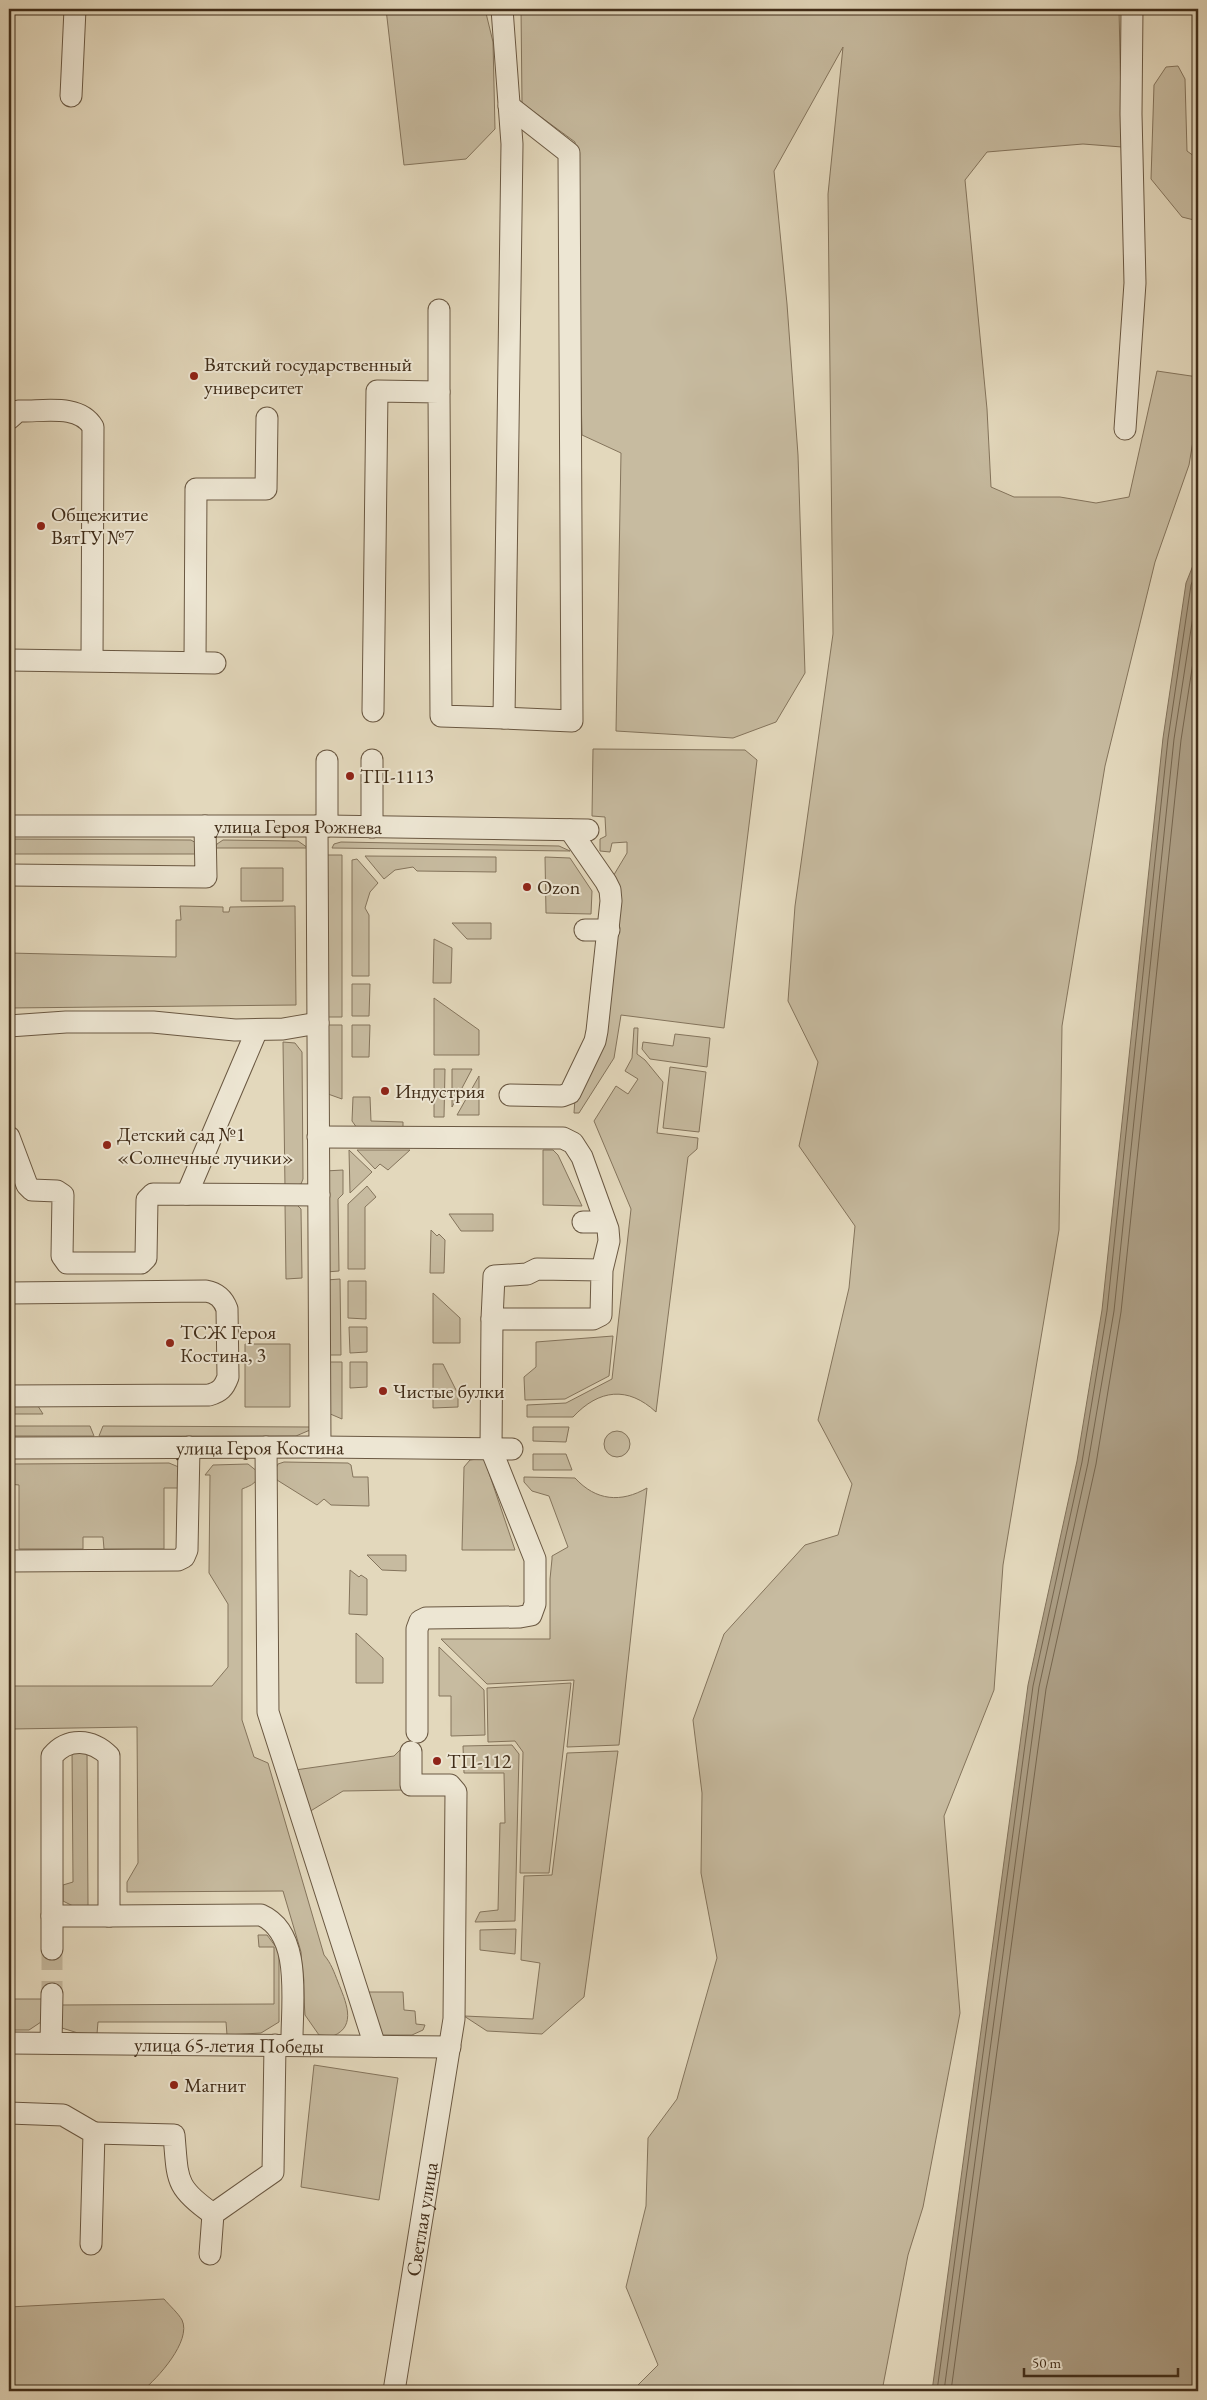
<svg xmlns="http://www.w3.org/2000/svg" width="1207" height="2400" font-family="'EB Garamond',serif">
  <style>
    .green { fill: #c7bba0; stroke: #84745c }
    .water { fill: #ac9e85; stroke: #81715a }
    .lines { fill: none; stroke-linecap: round; stroke-linejoin: round }
    .shore { stroke: #76664f; stroke-width: 1 }
    .minor-tunnel { stroke: #c3b69b; stroke-width: 21; stroke-dasharray: 21 11; stroke-linecap: butt }
    .minor-casing { stroke: #6a5842; stroke-width: 23 }
    .minor { stroke: #ede6d3; stroke-width: 21 }
    .poi-dot { fill: #8f2418; stroke: #ede6d3; stroke-width: 2 }
    .labels { text-anchor: middle; stroke-width: 4; stroke-linejoin: round; paint-order: stroke }
    .poi-label { font-size: 20px; fill: #412d19; stroke: #ede6d3; text-anchor: start }
    .street-label { font-size: 20px; fill: #412d19; stroke: #ede6d3 }
  </style>
  <rect width="100%" height="100%" fill="#e3d8bc"/>
  <filter id="stains"><feTurbulence type="fractalNoise" baseFrequency=".004" numOctaves="4"/><feColorMatrix values="0 0 0 0 .2 0 0 0 0 .09 0 0 0 0 .02 0 0 0 .5 -.17"/></filter>
  <radialGradient id="worn" r=".72"><stop offset=".6" stop-color="#630" stop-opacity="0"/><stop offset="1" stop-color="#630" stop-opacity=".3"/></radialGradient>
  <path class="green" d="M386,9H485L493,42L495,129L466,159L404,165Z
    M521,9H1119L1122,147L1083,144L987,152L965,180L987,409L991,487L1014,497H1060L1096,503L1129,497L1157,371L1198,377V411L1189,465L1155,562L1105,766L1062,1026L1059,1230L1003,1565L994,1690L944,1816L960,2013L923,2207L908,2255L882,2391H632L658,2365L626,2287L646,2206L648,2138L677,2099L717,1958L701,1873L702,1793L693,1720L724,1634L805,1545L838,1535L852,1484L818,1420L849,1288L855,1226L799,1146L818,1062L788,1001L795,906L833,634L828,194L843,47L774,171L787,304L798,455L805,673L776,722L733,738L616,731L621,453L582,435L575,142L522,103Z
    M1178,66L1185,79L1187,151L1198,159V221L1182,217L1151,179L1154,85L1166,67Z
    M593,749L745,750L757,760L724,1028L621,1015L614,1058L579,1113H574L575,1098L612,878L627,853V842L612,843L610,852L600,851V839L606,836L605,817L592,816Z
    M9,839L191,840L196,843L199,854H9Z
    M223,840L298,841L308,848H215L217,844Z
    M341,842L559,846L570,851L332,848L334,844Z
    M324,855H342V1017H324Z
    M365,856L496,857V872L417,871L413,867L395,870L384,879Z
    M545,857L570,858L592,891L591,914L546,913Z
    M357,859L378,883L370,892L365,908L369,915V976H352V860Z
    M241,868H283V901H241Z
    M180,906L223,907V912H229L230,907L295,906L296,1005L9,1008V953L176,957V920H181Z
    M452,923H491V939H467Z
    M434,939L452,948L451,983H433Z
    M352,984H370L369,1016H352Z
    M434,998L479,1030V1055H434Z
    M323,1025H342V1099L328,1094Z
    M352,1025H370L369,1057H352Z
    M634,1028H638L637,1054L645,1060L663,1082L657,1133L698,1138L697,1149L688,1157L656,1412C628,1386 599,1389 573,1417H527V1405L566,1403L612,1379L631,1209L594,1121L616,1086L628,1094L638,1079L625,1071L632,1058Z
    M675,1034L710,1038L707,1067L650,1059L642,1049L643,1042L673,1046Z
    M283,1042L295,1043L302,1052L303,1179L301,1184L285,1188Z
    M670,1067L706,1072L699,1132L663,1128Z
    M434,1069H445L444,1117H434Z
    M452,1069H472L452,1107Z
    M479,1076V1115H457Z
    M353,1097H370L371,1121L403,1122V1130L357,1128L352,1121Z
    M349,1150L372,1172L350,1193Z
    M357,1150H410L388,1170L380,1164L375,1169Z
    M543,1150H553L558,1155L582,1206L543,1205Z
    M343,1170V1194L338,1199L339,1271L326,1272L325,1171Z
    M367,1186L376,1197L365,1207V1269H348V1204Z
    M285,1204L297,1205L301,1209L302,1278L286,1279Z
    M449,1214H493V1231H461Z
    M431,1230L437,1236L439,1234L445,1240L444,1273H430Z
    M340,1279L341,1355H327L326,1280Z
    M348,1281H366V1319L348,1318Z
    M433,1293L460,1318V1343H433Z
    M349,1327H367V1352L350,1353Z
    M613,1336L609,1376L565,1399L525,1400L524,1377L536,1367V1342Z
    M245,1344H290V1407H245Z
    M327,1362H342V1419L328,1413Z
    M350,1362H367V1387L350,1388Z
    M433,1364H443L458,1394V1407L433,1408Z
    M9,1403H36L43,1414H9Z
    M9,1426H90L94,1436H9Z
    M103,1426L311,1427L310,1430L296,1436H99Z
    M533,1427H569L566,1442L533,1441Z
    M604 1444a13 13 0 1 1 26 0a13 13 0 1 1-26 0Z
    M533,1454H566L572,1470H533Z
    M485,1458L493,1470H488L515,1550H462L464,1467L470,1460Z
    M284,1462L348,1463L351,1465L353,1477H368L369,1506L331,1505L324,1499L317,1505L277,1480L274,1472L278,1464Z
    M169,1463L181,1468L182,1488H164V1549H104L103,1537H83V1549H19V1485L9,1484V1467L15,1464Z
    M248,1464L258,1472C258,1483 252,1485 242,1489V1720L254,1757L268,1763L324,1955C331,1963 334,1972 338,1982C345,2000 358,2026 333,2036L319,2035L305,2015L301,1952L283,1891L127,1892V1882L138,1863L137,1727L12,1729V1710H9V1686H212L228,1667V1604L209,1573L210,1475H205L213,1465Z
    M524,1477L575,1478C596,1501 621,1503 647,1488L619,1745L567,1747L574,1680L487,1684L441,1639H550V1579L552,1559V1556L568,1547L549,1496L532,1491L524,1482Z
    M367,1555H406V1571L382,1570Z
    M350,1570L359,1577L361,1575L367,1579V1615L349,1614Z
    M356,1633L383,1658V1683H356Z
    M439,1647L484,1690L485,1735L451,1736V1696H439Z
    M571,1683L549,1873H520L523,1752L515,1741L488,1742L487,1688Z
    M512,1745L519,1754L515,1921L475,1922L480,1912L498,1910L500,1823H505L504,1773H464L463,1746Z
    M402,1748L406,1790L343,1791L309,1812L295,1770L394,1756Z
    M72,1749L87,1750L88,1904V1906L75,1907L63,1901V1885L73,1882Z
    M618,1751L584,1997L542,2034L487,2031L464,2016L533,2019L540,1963L521,1960L524,1876L552,1875L567,1753Z
    M516,1929L515,1954L480,1950V1930Z
    M258,1935H267L279,1951V2022L261,2033L227,2035L226,2022H98L97,2034L78,2033L62,2028L58,2005L274,2004V1947H259Z
    M363,1992H403L404,2010L415,2011L416,2024L425,2025L423,2030L412,2035H381Z
    M9,1999H42L41,2022L29,2030H9Z
    M314,2065L398,2078L379,2200L301,2187Z
    M164,2299C170,2306 178,2313 182,2320C192,2341 157,2379 142,2391H9V2307Z"/>
  <path class="water" d="M1198,553V2391H932L1028,1685L1077,1461L1102,1310L1163,738L1186,583Z"/>
  <g class="lines">
    <path class="shore" d="M937,2391L1033,1686L1082,1462L1107,1311L1168,739L1191,585L1198,567
      M944,2391L1039,1687L1088,1463L1114,1311L1174,739L1198,584
      M951,2391L1046,1689L1096,1464L1121,1312L1181,740L1198,630"/>
    <path class="minor-tunnel" d="M52,1949V1994"/>
    <defs>
      <g id="minor">
        <path d="M71,96L75,9"/>
        <path d="M439,310V392"/>
        <path d="M9,419L18,411C42,412 79,403 93,427L92,660"/>
        <path d="M1125,429L1135,283L1131,114L1132,9"/>
        <path d="M9,660L215,663"/>
        <path d="M195,662L196,489H266L267,418"/>
        <path d="M373,711L377,391L439,392L441,716L504,718L512,144L502,9"/>
        <path d="M504,718L572,721L569,153L509,106"/>
        <path d="M372,760V827"/>
        <path id="s1" d="M9,826H327L588,830"/>
        <path d="M317,826L320,1447"/>
        <path d="M327,826V761"/>
        <path d="M9,875L206,877L205,826"/>
        <path d="M585,930H609"/>
        <path d="M9,1026L66,1022H153L235,1030L283,1029L318,1023"/>
        <path d="M510,1095L562,1096L570,1093L595,1041L597,1031L611,901L610,890L606,882L570,830"/>
        <path d="M9,1137L27,1185L32,1190L57,1191L63,1195L62,1256L67,1263H141L146,1258L147,1200L153,1194L319,1195"/>
        <path d="M318,1137L563,1138L573,1143L582,1157L608,1229L609,1241L602,1270L601,1315L593,1319H492L494,1276L527,1274L537,1269L602,1270"/>
        <path d="M187,1194L257,1030"/>
        <path d="M583,1222H605"/>
        <path d="M9,1293L206,1291C217,1293 223,1298 227,1309L228,1377C224,1388 220,1392 209,1395L9,1396"/>
        <path d="M266,1447L268,1712L375,2046"/>
        <path id="s2" d="M9,1448L320,1447L512,1449"/>
        <path d="M9,1561L178,1560L184,1557L187,1550L189,1447"/>
        <path d="M417,1732V1629L420,1621L426,1618L520,1617L531,1615L535,1604V1559L491,1449L492,1319"/>
        <path d="M52,1916H109"/>
        <path d="M52,1949V1756C68,1737 92,1739 109,1756V1916L261,1915C304,1934 291,2007 292,2045"/>
        <path id="s3" d="M9,2043L450,2047"/>
        <path d="M51,2043L52,1994"/>
        <path d="M9,2113L63,2115L94,2133L91,2244"/>
        <path d="M94,2133L174,2135C178,2179 174,2187 213,2214"/>
        <path d="M210,2254L213,2214L273,2172L275,2045"/>
        <path id="s4" d="M394,2391L454,2019L456,1792L450,1785H411V1752"/>
      </g>
    </defs>
    <use href="#minor" class="minor-casing"/>
    <use href="#minor" class="minor"/>
  </g>
  <g class="poi-dot">
    <circle cx="194" cy="376" r="5"/>
    <circle cx="41" cy="526" r="5"/>
    <circle cx="350" cy="776" r="5"/>
    <circle cx="527" cy="887" r="5"/>
    <circle cx="385" cy="1091" r="5"/>
    <circle cx="107" cy="1145" r="5"/>
    <circle cx="170" cy="1343" r="5"/>
    <circle cx="383" cy="1391" r="5"/>
    <circle cx="437" cy="1761" r="5"/>
    <circle cx="174" cy="2085" r="5"/>
  </g>
  <g class="labels">
    <g class="poi-label">
      <text x="204" y="371">Вятский государственный<tspan x="204" dy="23">университет</tspan></text>
      <text x="51" y="521">Общежитие<tspan x="51" dy="23">ВятГУ №7</tspan></text>
      <text x="360" y="783">ТП-1113</text>
      <text x="537" y="894">Ozon</text>
      <text x="395" y="1098">Индустрия</text>
      <text x="117" y="1141">Детский сад №1<tspan x="117" dy="23">«Солнечные лучики»</tspan></text>
      <text x="180" y="1339">ТСЖ Героя<tspan x="180" dy="23">Костина, 3</tspan></text>
      <text x="393" y="1398">Чистые булки</text>
      <text x="447" y="1768">ТП-112</text>
      <text x="184" y="2092">Магнит</text>
    </g>
    <g class="street-label">
      <text dy="7" stroke="none"><textPath href="#s1" startOffset="289">улица Героя Рожнева</textPath></text>
      <text dy="7" stroke="none"><textPath href="#s2" startOffset="251">улица Героя Костина</textPath></text>
      <text dy="7" stroke="none"><textPath href="#s3" startOffset="220">улица 65-летия Победы</textPath></text>
      <text dy="7" stroke="none"><textPath href="#s4" startOffset="174">Светлая улица</textPath></text>
    </g>
  </g>
  <rect width="1207" height="2400" fill="none" stroke="#e3d8bc" stroke-width="30"/>
  <rect x="10" y="10" width="1187" height="2380" fill="none" stroke="#412d19" stroke-width="2.5"/>
  <rect x="15" y="15" width="1177" height="2370" fill="none" stroke="#412d19"/>
  <path d="M1024 2368v8h154v-8" fill="none" stroke="#412d19" stroke-width="2.5"/>
  <text x="1032" y="2368" font-size="15" fill="#412d19" stroke="#ede6d3" stroke-width="4" paint-order="stroke">50 m</text>
  <rect width="100%" height="100%" filter="url(#stains)"/>
  <rect width="100%" height="100%" fill="url(#worn)"/>
</svg>
